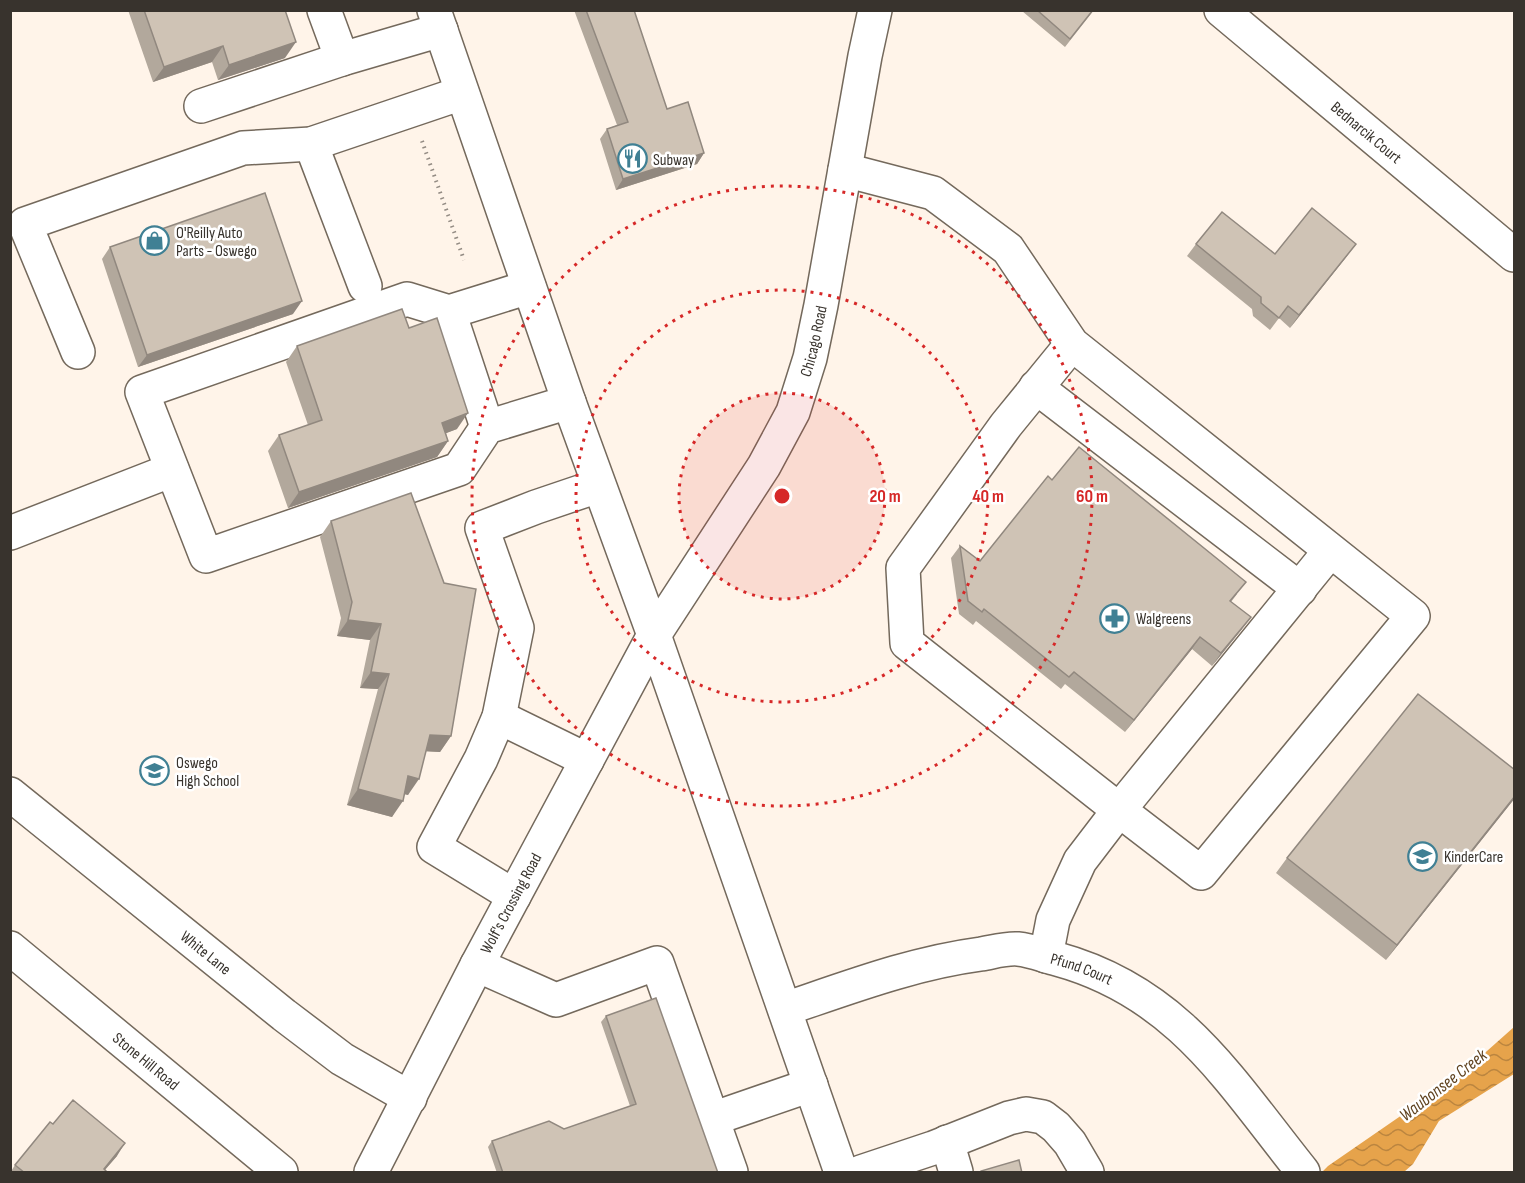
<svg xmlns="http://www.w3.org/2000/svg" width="1525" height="1183" font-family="'Sofia Sans Condensed',sans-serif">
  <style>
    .water { fill: url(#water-waves) }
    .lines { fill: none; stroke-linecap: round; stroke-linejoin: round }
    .minor-casing { stroke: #74695c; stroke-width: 36 }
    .major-casing { stroke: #74695c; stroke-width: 36 }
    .path { stroke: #948c84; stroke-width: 4; stroke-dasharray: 1.5 4.5; stroke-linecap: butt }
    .minor { stroke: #fff; stroke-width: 33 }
    .major { stroke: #fff; stroke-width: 33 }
    .wall { fill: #b2a89c }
    .shaded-wall { fill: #91887f }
    .building { fill: #cfc3b5; stroke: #91887f; stroke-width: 1.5 }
    .ring { fill: none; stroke: #d62828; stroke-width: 3; stroke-dasharray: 3 6 }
    .labels { text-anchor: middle; stroke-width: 5; stroke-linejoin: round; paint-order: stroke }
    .street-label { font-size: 16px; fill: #38332d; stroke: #fff }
    .poi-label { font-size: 16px; fill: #38332d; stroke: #fff; text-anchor: start }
    .water-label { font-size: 18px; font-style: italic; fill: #604320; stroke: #fff }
    .centre { fill: #d62828; stroke: #fff; stroke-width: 3 }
    .ring-label { font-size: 18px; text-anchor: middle; font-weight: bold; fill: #d62828; stroke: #fff; stroke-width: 5; stroke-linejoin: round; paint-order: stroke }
  </style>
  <defs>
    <pattern id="water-waves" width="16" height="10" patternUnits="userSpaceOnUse" patternTransform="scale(1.5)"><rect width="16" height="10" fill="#e6a34b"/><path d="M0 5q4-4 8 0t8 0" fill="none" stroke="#bb853f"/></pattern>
  </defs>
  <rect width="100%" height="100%" fill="#fff4e9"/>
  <path class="water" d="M1514,1027V1074L1439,1121L1413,1164L1404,1172H1322L1328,1166L1460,1075Z"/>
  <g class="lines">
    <defs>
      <g id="minor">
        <path d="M324,10L342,59"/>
        <path id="s1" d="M1221,10L1514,255"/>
        <path d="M201,106L342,59L441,30"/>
        <path d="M311,144L365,286"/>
        <path d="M845,170L933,193L1008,249L1072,344L1413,616L1201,873L1119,810L1330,551"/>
        <path d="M529,287L449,312L407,299L142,392L206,556L459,469L487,427L569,402"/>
        <path d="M449,312L487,427"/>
        <path d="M78,352L25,224L243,148L311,144L462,93"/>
        <path d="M1036,387L1300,589"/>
        <path d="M10,533L172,470"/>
        <path d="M499,717L587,760"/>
        <path id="s2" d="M10,794L284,1015L342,1059L410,1098"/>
        <path d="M514,896L434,847L481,759L499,717L517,628L482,528L536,507L598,486"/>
        <path id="s3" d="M10,948L281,1172"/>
        <path d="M1046,956L1053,920L1080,861L1119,810L907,643L903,568L1006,425L1072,344"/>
        <path d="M477,965L556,1000L657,963L731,1172"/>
        <path id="s4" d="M785,1009C850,987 913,963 981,954C993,952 1006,948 1018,949C1031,950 1045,956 1057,959C1178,992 1230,1081 1303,1172"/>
        <path d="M712,1119L811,1085"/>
        <path d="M947,1142L956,1172"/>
        <path d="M861,1172L933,1148L1009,1118L1026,1114L1043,1117L1056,1127L1070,1143L1087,1172"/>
      </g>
      <g id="major">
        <path d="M434,10L569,402L654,635L841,1172"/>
        <path id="s5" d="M371,1172L477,965L654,635L764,466L793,412L810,358L821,305L865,56L875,10"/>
      </g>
    </defs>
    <use href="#minor" class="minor-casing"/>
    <use href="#major" class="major-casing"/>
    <path class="path" d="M422,141L464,260"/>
    <use href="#minor" class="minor"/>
    <use href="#major" class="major"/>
  </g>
  <path class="wall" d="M128,10H285V58L218,80L212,62L153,82Z
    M574,10H634L667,109L704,153L697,164L616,190L600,139L607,129L617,125Z
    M1022,10H1094L1065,47L1022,11Z
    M1196,244L1275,254L1347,256L1290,328L1279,318L1270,330L1253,316L1252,309L1187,256Z
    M110,247L293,314L138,367L102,259Z
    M409,328L457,429L446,433L448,441L437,457L288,508L268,451L279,435L308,425L286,362L297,346Z
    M1052,480L1237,594L1231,602L1242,629L1212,666L1192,649L1125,732L1065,684L1061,689L976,621L973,625L959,614L951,558L960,546L980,561Z
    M331,521L451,736L440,752L426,751L408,795L404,794L392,817L347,805L378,689L360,688L370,640L337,636L341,618L320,537Z
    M1515,770V798L1386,960L1276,873L1287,858Z
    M606,1016L718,1173H497L488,1147L492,1141L564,1129L630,1106L601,1022Z
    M53,1124L117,1156L105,1170L108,1173H10L15,1165Z"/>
  <path class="shaded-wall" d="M296,42L285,58L218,80L229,65Z
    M223,46L212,62L153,82L164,67Z
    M704,153L697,164L616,190L623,179Z
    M1356,244L1347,256L1290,328L1299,315Z
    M302,301L293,314L138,367L147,355Z
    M468,413L457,429L431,439L442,423Z
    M448,441L437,457L288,508L299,492Z
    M1251,617L1242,629L1212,666L1221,653Z
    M348,620L381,624L370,640L337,636Z
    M1200,637L1192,649L1125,732L1134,720Z
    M371,672L389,674L378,689L360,688Z
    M430,735L451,736L440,752L419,751Z
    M408,776L419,779L408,795L397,792Z
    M358,789L403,801L392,817L347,805Z
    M1515,796V798L1386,960L1397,945Z
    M125,1143L117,1156L102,1173L104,1169Z"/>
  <path class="building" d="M144,10H285L296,42L229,65L223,46L164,67Z
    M586,10H634L667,109L688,102L704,153L623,179L607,129L628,122Z
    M1037,10H1093L1070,39Z
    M265,193L302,301L147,355L110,247Z
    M1312,208L1356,244L1299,315L1288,306L1279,318L1261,303V297L1196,244L1222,212L1275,254Z
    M402,309L409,328L437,318L468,413L442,423L448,441L299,492L279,435L322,420L297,346Z
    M1079,447L1246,582L1230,601L1251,617L1221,653L1200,637L1134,720L1074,672L1069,677L984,609L982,612L968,601L960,546L980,561L1048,476L1052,480Z
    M411,493L444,583L476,589L451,736L430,735L419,779L408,776L403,801L358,789L389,674L371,672L381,624L348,620L352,602L331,521Z
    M1418,694L1515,770V796L1397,945L1287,858Z
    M656,998L718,1173H503L492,1141L549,1121L564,1129L636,1104L606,1016Z
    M73,1100L125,1143L104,1169L108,1173H25L15,1165L50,1122L53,1124Z
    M1019,1160L1022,1173H981V1171Z"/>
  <circle cx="782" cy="496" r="103" fill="#d62828" fill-opacity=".12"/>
  <g class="ring">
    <circle cx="782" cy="496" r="103"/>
    <circle cx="782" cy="496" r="206"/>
    <circle cx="782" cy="496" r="310"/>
  </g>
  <defs>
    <symbol id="restaurant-ring" viewBox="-11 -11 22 22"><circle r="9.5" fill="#fff" stroke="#408094" stroke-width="1.5"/><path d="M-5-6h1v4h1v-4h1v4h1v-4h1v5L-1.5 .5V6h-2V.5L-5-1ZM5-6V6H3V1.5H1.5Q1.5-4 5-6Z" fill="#408094"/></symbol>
    <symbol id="shop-ring" viewBox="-11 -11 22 22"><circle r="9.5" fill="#fff" stroke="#408094" stroke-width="1.5"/><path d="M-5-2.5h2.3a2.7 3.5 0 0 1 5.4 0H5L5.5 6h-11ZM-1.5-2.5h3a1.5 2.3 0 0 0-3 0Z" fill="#408094"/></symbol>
    <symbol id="pharmacy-ring" viewBox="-11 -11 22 22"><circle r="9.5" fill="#fff" stroke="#408094" stroke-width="1.5"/><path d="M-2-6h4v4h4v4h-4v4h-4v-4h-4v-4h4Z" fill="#408094"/></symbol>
    <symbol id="school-ring" viewBox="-11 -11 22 22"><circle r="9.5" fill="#fff" stroke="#408094" stroke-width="1.5"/><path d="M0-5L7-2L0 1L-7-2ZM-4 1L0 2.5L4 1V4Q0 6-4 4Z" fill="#408094"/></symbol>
  </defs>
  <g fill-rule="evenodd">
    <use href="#restaurant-ring" x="616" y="142" width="33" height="33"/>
    <use href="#shop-ring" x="138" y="224" width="33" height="33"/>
    <use href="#pharmacy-ring" x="1098" y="602" width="33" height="33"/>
    <use href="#school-ring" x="138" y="754" width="33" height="33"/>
    <use href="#school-ring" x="1406" y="840" width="33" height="33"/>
  </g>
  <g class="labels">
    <g class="street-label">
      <text dy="6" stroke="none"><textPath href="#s1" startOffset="190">Bednarcik Court</textPath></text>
      <text dy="6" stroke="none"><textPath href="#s5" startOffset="944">Chicago Road</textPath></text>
      <text dy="6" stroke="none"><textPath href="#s5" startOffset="303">Wolf's Crossing Road</textPath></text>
      <text dy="6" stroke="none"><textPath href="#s2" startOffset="252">White Lane</textPath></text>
      <text dy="6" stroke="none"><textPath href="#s4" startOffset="308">Pfund Court</textPath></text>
      <text dy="6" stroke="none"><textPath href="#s3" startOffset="177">Stone Hill Road</textPath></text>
    </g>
    <g class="poi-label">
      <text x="653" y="165">Subway</text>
      <text x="176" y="238">O'Reilly Auto<tspan x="176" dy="18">Parts - Oswego</tspan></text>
      <text x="1136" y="624">Walgreens</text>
      <text x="176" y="768">Oswego<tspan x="176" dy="18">High School</tspan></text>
      <text x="1444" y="862">KinderCare</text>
    </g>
    <g class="water-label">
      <text transform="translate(1443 1085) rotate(-38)" y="6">Waubonsee Creek</text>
    </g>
  </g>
  <circle cx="782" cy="496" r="9" class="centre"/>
  <g class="ring-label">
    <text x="885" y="502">20 m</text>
    <text x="988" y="502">40 m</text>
    <text x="1092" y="502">60 m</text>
  </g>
  <rect width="1525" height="1183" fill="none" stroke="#38332d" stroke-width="24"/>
</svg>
